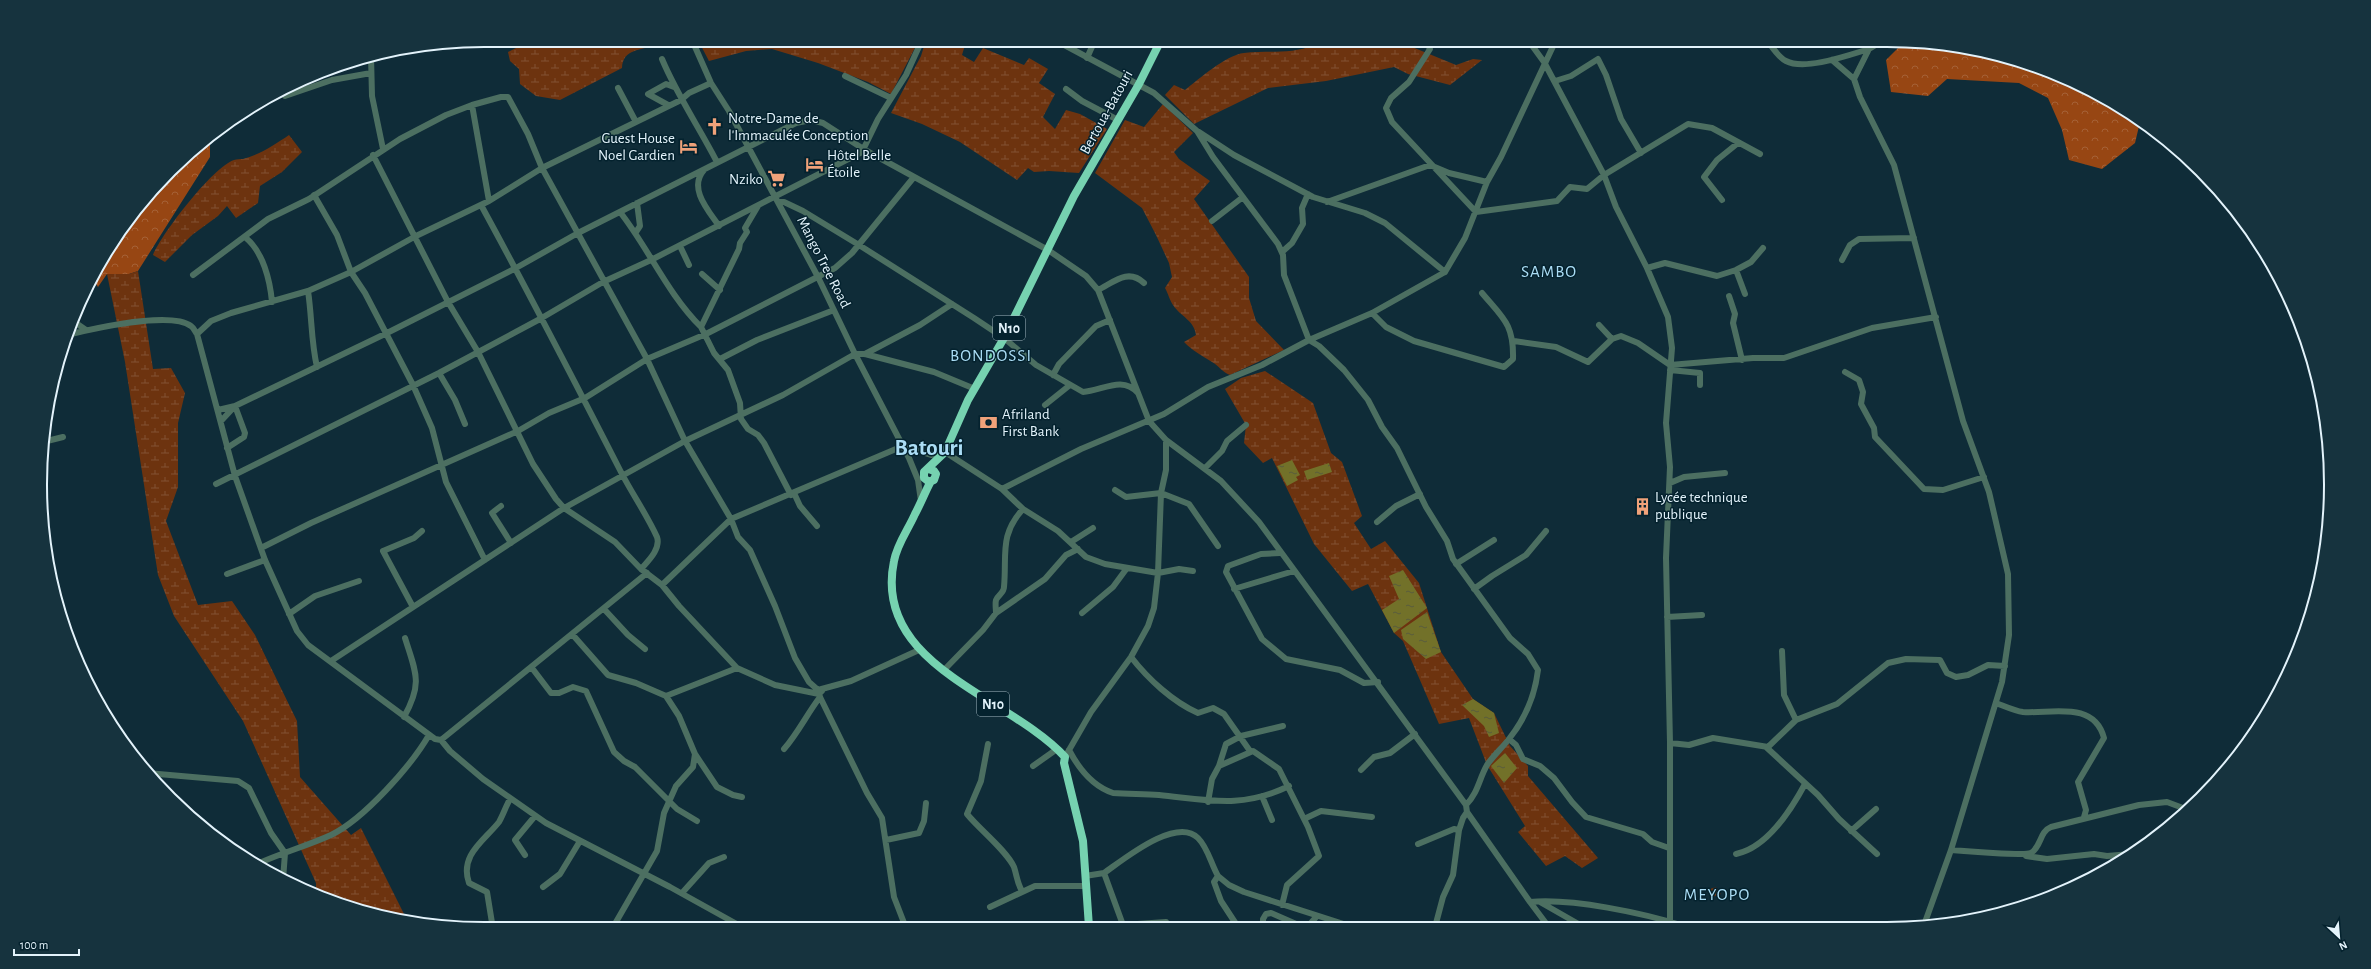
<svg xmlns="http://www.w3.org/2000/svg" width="2371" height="969" font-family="'Alegreya Sans',sans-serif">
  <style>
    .forest { fill: url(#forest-crowns) }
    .wetland { fill: url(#wetland-marsh) }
    .park { fill: url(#park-crowns) }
    .water { fill: url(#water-ripples) }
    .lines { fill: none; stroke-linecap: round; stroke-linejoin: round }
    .minor { stroke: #4c6f61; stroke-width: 6 }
    .highway { stroke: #76d2b0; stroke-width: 8 }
    .labels { text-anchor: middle; stroke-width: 3; stroke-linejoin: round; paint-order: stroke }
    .shield { fill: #04222e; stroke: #a0b4be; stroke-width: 1 }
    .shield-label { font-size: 14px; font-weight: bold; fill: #e3f3fb }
    .street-label { font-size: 15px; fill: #e3f3fb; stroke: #04222e }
    .poi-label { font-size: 15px; fill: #e3f3fb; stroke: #04222e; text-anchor: start }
    .quarter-label { font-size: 17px; letter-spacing: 1px; fill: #abddf5; stroke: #04222e }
    .town-label { font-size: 23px; font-weight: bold; fill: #abddf5; stroke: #04222e }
    .rim { fill: none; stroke: #e3f3fb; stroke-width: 2 }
  </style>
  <defs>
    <pattern id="forest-crowns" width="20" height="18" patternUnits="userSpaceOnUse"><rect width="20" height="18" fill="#974613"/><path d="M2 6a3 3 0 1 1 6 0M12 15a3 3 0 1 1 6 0" fill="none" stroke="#a56136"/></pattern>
    <pattern id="wetland-marsh" width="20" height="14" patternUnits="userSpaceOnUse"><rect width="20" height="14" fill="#6d330f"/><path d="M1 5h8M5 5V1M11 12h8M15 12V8" fill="none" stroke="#825133"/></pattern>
    <pattern id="park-crowns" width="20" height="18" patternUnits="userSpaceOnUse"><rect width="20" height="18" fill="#6d330f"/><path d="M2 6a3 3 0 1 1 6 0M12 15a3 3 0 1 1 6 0" fill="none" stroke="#825133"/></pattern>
    <pattern id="water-ripples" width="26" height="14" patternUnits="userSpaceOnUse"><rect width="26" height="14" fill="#727129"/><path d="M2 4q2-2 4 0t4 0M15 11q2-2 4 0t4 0" fill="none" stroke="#595b3c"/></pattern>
  </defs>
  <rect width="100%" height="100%" fill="#0f2c38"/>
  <path class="forest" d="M1905,41C1990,47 2070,72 2140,122L2135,143L2102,169L2069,160L2062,130L2048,98L2019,83L1947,79L1928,96L1891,92L1886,60Z
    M210,137V157L138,271L129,274H107L98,287L92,278C114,230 166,168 210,137Z"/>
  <path class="wetland" d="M559,40H658L657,44C641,51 623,48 622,68L560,100L536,96L520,84L519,69L510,61L508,52L522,45L550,48Z
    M698,40H919L891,94L868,82L818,63L772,49L746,51L709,61Z
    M926,40L953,47L959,40L965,45L962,55L974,62L983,48L1024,65L1029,58L1048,69L1039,83L1055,94L1043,117L1055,129L1066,110L1080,114L1107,129L1079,173L1049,171L1034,172L1028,168L1017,180L960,142L922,124L891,113L921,56Z
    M1316,40H1395L1456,65L1473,59L1482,60L1450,85L1408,74L1394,67L1326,81L1268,88L1194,124L1165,95L1174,85L1185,90C1199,79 1226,55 1244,53C1267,50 1291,55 1314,45Z
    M1163,104L1193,133L1174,152L1179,159L1210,181L1194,199L1249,277V298L1256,321L1284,350L1230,375C1222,372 1219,366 1212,362C1201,355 1193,351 1184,342L1196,335C1194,320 1181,317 1173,305C1170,301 1168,293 1165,288L1172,277L1169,263L1156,235L1142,208L1095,173L1125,120L1144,127Z
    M289,135L302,152L282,172L260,186L258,203L236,218L227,206L218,216L192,235L165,262L153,255C162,233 213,167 234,160C237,159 240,159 243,159C259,155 276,144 289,135Z
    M138,271L153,369L171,368L185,393L178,423V487L166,521L198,605L232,601L255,635L297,721L300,777L351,835L361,828L405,916L416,923L342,905L316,895V883L243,721L174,616L158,575L125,362L107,274H129Z
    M1265,371L1313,403L1331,453L1342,462L1362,516L1354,523L1371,549L1385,541L1419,583L1441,652L1473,699L1494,713L1510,746L1528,766V776L1598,858L1582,868L1565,856L1546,866L1518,832L1525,826L1487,765L1469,718L1439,724L1403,641L1394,633L1368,584L1352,591L1314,544L1272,458L1263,463L1244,443L1246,425L1225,389L1241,378Z"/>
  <path class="park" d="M1716,887L1721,894L1712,897L1710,889Z"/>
  <path class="water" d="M1292,460L1300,475L1296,477L1298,480L1287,486L1277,466Z
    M1329,463L1332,472L1307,480L1304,471Z
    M1403,570L1427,608L1394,633L1382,610L1399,599L1389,576Z
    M1427,612L1441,652L1426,659L1403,639L1401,630Z
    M1473,699L1494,713L1499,733L1489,737L1484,726L1462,705Z
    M1505,753L1517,768L1504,783L1491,766Z"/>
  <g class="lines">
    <path class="minor" d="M692,40L711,83L729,111L818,277L855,354L909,458L918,480L921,501
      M967,40L976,44L981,40
      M1426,40L1430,49L1409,82L1391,98L1386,108L1392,122L1476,212L1557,201L1570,187L1587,189L1604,175L1688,124L1712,128L1760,154
      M1528,40L1544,62L1604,175L1616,207L1647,268L1668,317L1672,348L1666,423L1670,467L1666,558L1670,743V926
      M1767,40C1772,47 1778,57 1786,61C1805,71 1849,55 1869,49
      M1884,40L1869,49L1854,79L1860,97L1894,165L1963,421L1989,492L2008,574L2009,635L2002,682L1951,850L1924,925
      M371,56L372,96L383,149
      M1087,58L1095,40
      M662,59C677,95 699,127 717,162
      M1832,60L1854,79
      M845,76L891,98
      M1555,81L1571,76L1598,59L1606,75L1621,119L1641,153
      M711,83L689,93L681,100L542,168L489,201L416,236L351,272L308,291L231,313L211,321L197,334L235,476L265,560L297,631L308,645L435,739L441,740L450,751L483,779L546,823L670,887L744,928
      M618,88L636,122
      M1066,89L1082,101L1118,120
      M285,96L332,80L371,73
      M472,105L489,201
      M668,105L648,94L666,84L674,87
      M1199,132L1234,155L1313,197L1365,213L1385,223L1445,272
      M373,155L448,302L478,352L533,464L556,499L564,508L615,542L641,569L662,585L731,519L903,446L931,455L945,452L1002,489L1023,509L1058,531L1086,557L1105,564L1158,573L1154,608L1148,626L1131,657L1091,712L1065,757
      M704,170C688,188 708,210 719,226
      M314,195L337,235L351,272L365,293L413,385L432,428L446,482L485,560
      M1722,200L1704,177L1717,160L1738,143
      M778,202H784L803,211L859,245L974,318L1004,338L1036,365L1083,392C1102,391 1122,375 1138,393
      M1327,202L1430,165L1449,173L1487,182
      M481,205C529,293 576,384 622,474C633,495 647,515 657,537C661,549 648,561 641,569
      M758,206L745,228L747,232L740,243L739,249L701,327L714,353L728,370L740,403L741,419L748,429L758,435L764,443L791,495
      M620,212C649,249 667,293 701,327
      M1212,221L1243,197
      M636,232L640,226L637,203
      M246,238C263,252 270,280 272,302
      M680,246L689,265
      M1282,252L1292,243L1303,224L1302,208L1308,194
      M1842,260L1850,245L1859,239L1914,238
      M1647,268L1665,263L1717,276L1736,270L1751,262L1763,248
      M1736,270L1745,294
      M702,274L720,290
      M193,275L268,219L309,199L400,139L446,115L472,105L501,97H508L528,134L542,168L647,359L685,441L731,519L738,537L750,550L775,606L795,658L809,682L818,690
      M1098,290C1114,282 1128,268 1144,283
      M308,291C312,317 311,342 317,367
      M1729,296L1735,314L1733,323L1742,360
      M1372,313L1386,327L1414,341L1504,367L1513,359C1514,324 1503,318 1482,293
      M73,321L86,330
      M67,335C92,329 170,311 191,326C194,328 195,332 197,334
      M1612,339L1621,336L1638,343L1670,365L1753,358H1784L1872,328L1936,317
      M1309,340L1319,346L1344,370L1368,400L1382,427L1397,448L1426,507L1447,541L1453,559L1510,638L1528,654L1538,670C1535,695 1525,719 1509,739C1502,748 1493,756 1487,765C1479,779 1478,793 1466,805
      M1309,340L1372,313L1445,272L1465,238L1487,182L1501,157L1556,40
      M1514,341L1556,347L1588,362L1612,339L1599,325
      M865,354L920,325L952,304
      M720,359L757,340L834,310
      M1670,370L1700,373V385
      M1845,372L1859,380L1863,392L1861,404L1874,428L1875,437L1924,489L1943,490L1984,477
      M439,373L455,400L465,424
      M1053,375L1059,364L1096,326L1110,320
      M1045,405L1070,385
      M218,410L235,406L245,433L244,437L227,448
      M221,421L235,406L387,333L516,268L578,233L796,123L811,120L823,123L865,150L1048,250L1086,276L1098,290L1149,421L1166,440L1221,481L1259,522L1458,794L1466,805L1467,812L1530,902C1572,898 1643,913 1684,926
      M1166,440V470L1161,493L1158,573L1179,569L1193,571
      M43,442L63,437
      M1205,468L1222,451L1227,441L1246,425
      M1670,483L1684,477L1725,473
      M216,484L439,373L540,319L603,282L651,260L862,152L878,119L906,75L922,40
      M1002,489L1081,449L1164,414L1208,387L1262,365L1309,340L1284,275L1283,255L1278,244L1213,157L1197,131L1154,93L1055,40
      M1115,490L1126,497L1161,493L1189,504L1218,546
      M794,493L800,506L817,526
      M501,506L492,513L511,543
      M1377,522L1396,506L1420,494
      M1071,542L1093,528
      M261,548L311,523L518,431L549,413L585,398L647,359L706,334L835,268L852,253L914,177
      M1280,553L1261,554L1228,566L1226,572L1262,639L1286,659L1340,670L1364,683L1378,682
      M1456,564L1494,540
      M227,574L265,560
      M662,585L679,606L737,668L775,685L819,694
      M1234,589L1294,571
      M1474,589L1492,576L1526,555L1546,531
      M413,607L383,551L414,538L422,531
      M604,609L628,635L645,649
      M996,613C996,609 995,604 996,600C998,595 1004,593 1004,587C1007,555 999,535 1023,509
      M1082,613L1113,587L1127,568
      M289,614L315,596L359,581
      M1667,617L1702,615
      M572,634L608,675L636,683L666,696L679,716L695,754L717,787L733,795L742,797
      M1782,651L1784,695L1796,720
      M1131,657C1148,679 1173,702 1198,713L1213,708L1224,714L1250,751
      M331,661L564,508L685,441L783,395L855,354H865L934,372L975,389
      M532,668L551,693H559L573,687L586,691L614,752L624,761L635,767L677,809L697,821
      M944,670L983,630L996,613L1045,579L1066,555L1078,549
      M666,696L737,668
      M1996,703C2004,706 2015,711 2023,712C2051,714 2094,700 2104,738L2078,782L2086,810L2084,817
      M404,717C423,683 416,673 405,638
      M1509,739L1516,745L1523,759L1540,766L1554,778L1572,802L1586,817L1643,834L1652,842L1669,848
      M441,740L647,573
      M1670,743L1689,745L1713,738L1768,747L1796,720L1837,704L1888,663L1906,659L1940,660L1947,673L1956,677L1968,675L1988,665L2005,666
      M988,744L981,781L967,814C980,830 1006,850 1014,867C1017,876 1017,883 1022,891
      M1766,747L1818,795L1839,819L1877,854
      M784,749C798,733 807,714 820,697
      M1069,750C1079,769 1092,786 1113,793C1128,794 1144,794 1159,795C1209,800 1242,809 1289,786
      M1033,766L1057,749
      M1219,766L1253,751L1279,769L1308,827L1319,856L1287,885L1282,905
      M1361,770L1374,757L1390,753L1415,734
      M147,773L238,781L249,788L271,833L285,853L283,880
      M1262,796L1272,820
      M1208,802L1212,779L1219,766L1226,744L1241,736L1283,726
      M1304,819L1321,811L1372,817
      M1851,831L1876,809
      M886,840L919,833L924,821L926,803
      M1418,844L1454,829L1459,830
      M1951,850C1962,851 2025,856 2031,853C2042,846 2039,832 2051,827L2139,805L2167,802L2183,808
      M1736,854C1767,848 1791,810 1805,784
      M525,855L515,840L535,816
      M2026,856L2047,859L2094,854L2107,856L2131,854
      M257,864C281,853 307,846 331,835C364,819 411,766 429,735
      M1104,873C1123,860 1176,816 1198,838C1208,848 1211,864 1218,876
      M1085,876L1104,873L1123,925
      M543,887L560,874L580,841
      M682,893L709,863L724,857
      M1530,902L1548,926
      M1540,902L1582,926
      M990,907L1035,886H1086
      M1263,925V919L1266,914L1271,913L1303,927L1310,924L1317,916
      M1122,927L1123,925L1166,922
      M1238,927L1221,901L1214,882L1218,876L1229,885L1244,892L1353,927
      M1435,927L1443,897L1453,875L1459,830L1463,818L1467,812
      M906,928L894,897L882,818L867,793L820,697L819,694L822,691L818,690L851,681L919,650
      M493,929L487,892L469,883C459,855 485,840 499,822C503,815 506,806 510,799
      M612,929L657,851L664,813L676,786L693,767L695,754"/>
    <path class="highway" d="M929,469L934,471L936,474L934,480L929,482L924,478V472L945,452L968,400L1004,338L1074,196L1139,84L1161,40
      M931,481C925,492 921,503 915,514C908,530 897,544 894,561C872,666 1009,696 1065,757L1064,763L1083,841L1089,927"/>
  </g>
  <defs>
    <symbol id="church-bare" viewBox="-9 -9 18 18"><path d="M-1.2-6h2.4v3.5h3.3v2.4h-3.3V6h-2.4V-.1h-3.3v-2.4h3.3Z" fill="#f0a27a" stroke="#04222e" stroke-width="2.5" paint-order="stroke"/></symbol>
    <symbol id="hotel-bare" viewBox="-9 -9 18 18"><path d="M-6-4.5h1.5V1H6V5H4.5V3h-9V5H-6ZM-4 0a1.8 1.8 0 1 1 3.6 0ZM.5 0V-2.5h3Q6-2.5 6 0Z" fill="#f0a27a" stroke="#04222e" stroke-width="2.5" paint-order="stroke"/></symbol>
    <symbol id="supermarket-bare" viewBox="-9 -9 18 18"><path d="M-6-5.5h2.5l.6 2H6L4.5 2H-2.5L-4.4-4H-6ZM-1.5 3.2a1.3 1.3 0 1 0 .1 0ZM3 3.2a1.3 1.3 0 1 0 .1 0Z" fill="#f0a27a" stroke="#04222e" stroke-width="2.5" paint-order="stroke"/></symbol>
    <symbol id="bank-bare" viewBox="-9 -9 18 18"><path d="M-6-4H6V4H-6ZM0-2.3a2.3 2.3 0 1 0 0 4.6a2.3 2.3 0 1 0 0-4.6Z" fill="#f0a27a" stroke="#04222e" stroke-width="2.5" paint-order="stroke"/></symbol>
    <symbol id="building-bare" viewBox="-9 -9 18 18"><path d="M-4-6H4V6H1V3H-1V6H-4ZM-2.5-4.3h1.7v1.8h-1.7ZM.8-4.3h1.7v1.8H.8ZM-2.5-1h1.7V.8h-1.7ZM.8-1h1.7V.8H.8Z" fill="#f0a27a" stroke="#04222e" stroke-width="2.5" paint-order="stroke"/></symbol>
  </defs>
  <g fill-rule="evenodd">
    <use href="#church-bare" x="702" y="114" width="25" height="25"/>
    <use href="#hotel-bare" x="676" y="134" width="25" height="25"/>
    <use href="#hotel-bare" x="802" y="152" width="25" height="25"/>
    <use href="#supermarket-bare" x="764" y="166" width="25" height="25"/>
    <use href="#bank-bare" x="976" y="410" width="25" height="25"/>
    <use href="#building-bare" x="1630" y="494" width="25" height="25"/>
  </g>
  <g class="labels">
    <g class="shield">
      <rect x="993" y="316" width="32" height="24" rx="3"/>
      <rect x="977" y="692" width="32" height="24" rx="3"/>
    </g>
    <g class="shield-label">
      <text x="1009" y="333">N10</text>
      <text x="993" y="709">N10</text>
    </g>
    <g class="street-label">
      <text transform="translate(1106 112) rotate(-61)" y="5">Bertoua-Batouri</text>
      <text transform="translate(824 262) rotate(63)" y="5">Mango Tree Road</text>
    </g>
    <g class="poi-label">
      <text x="728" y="123">Notre-Dame de<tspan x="728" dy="17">l'Immaculée Conception</tspan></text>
      <text x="675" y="143" text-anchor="end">Guest House<tspan x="675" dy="17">Noel Gardien</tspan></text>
      <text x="827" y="160">Hôtel Belle<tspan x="827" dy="17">Étoile</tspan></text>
      <text x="763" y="184" text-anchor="end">Nziko</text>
      <text x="1002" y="419">Afriland<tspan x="1002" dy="17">First Bank</tspan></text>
      <text x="1655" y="502">Lycée technique<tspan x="1655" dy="17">publique</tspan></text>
    </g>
    <g class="quarter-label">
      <text x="1549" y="277">SAMBO</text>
      <text x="991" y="361">BONDOSSI</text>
      <text x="1717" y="900">MEYOPO</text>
    </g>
    <g class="town-label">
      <text x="929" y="455">Batouri</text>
    </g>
  </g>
  <path d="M0 0H2371V969H0ZM484 47H1887A437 437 0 0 1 2324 484V485A437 437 0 0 1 1887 922H484A437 437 0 0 1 47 485V484A437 437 0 0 1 484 47Z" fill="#16333e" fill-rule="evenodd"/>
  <path class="rim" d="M484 47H1887A437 437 0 0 1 2324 484V485A437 437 0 0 1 1887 922H484A437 437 0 0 1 47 485V484A437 437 0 0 1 484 47Z"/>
  <g transform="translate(2339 937) rotate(154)" stroke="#04222e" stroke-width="3" paint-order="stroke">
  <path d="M0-3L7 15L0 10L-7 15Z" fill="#e3f3fb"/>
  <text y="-6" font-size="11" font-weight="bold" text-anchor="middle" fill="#e3f3fb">N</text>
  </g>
  <path d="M14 949v6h65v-6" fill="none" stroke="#e3f3fb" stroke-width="2"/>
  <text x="20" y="949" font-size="12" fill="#e3f3fb" stroke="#04222e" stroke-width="3" paint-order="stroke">100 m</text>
</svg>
